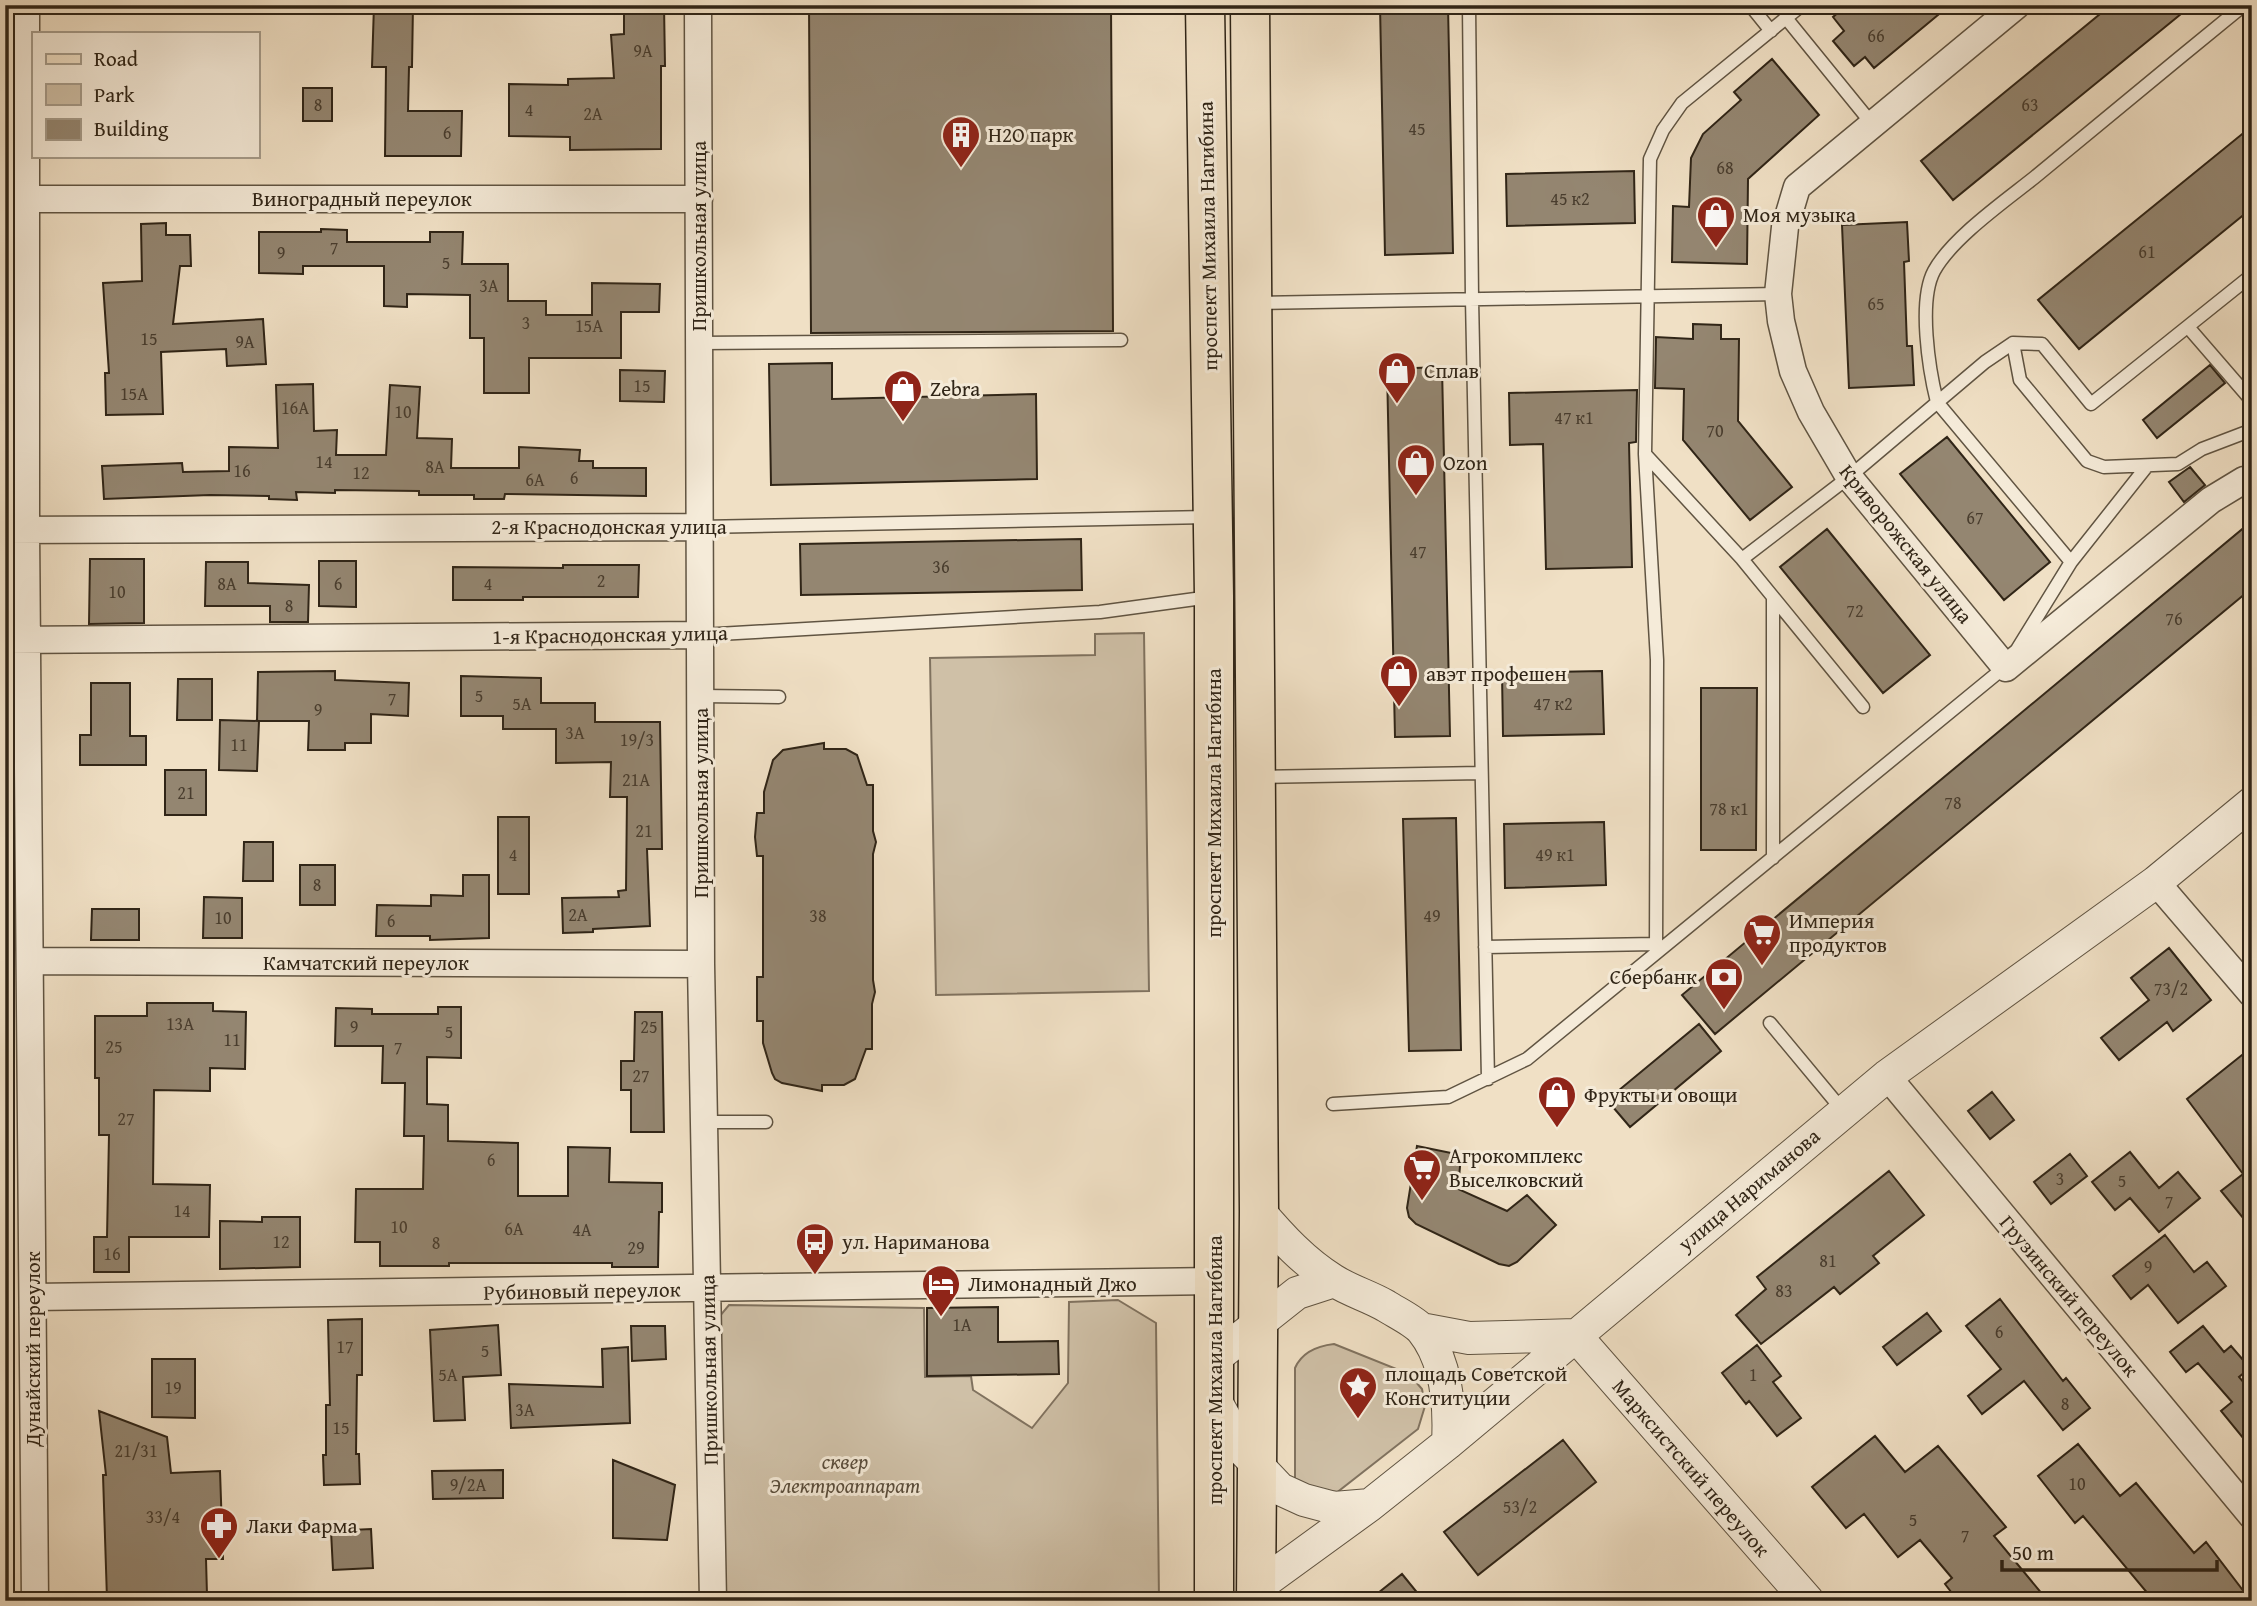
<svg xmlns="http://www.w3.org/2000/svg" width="2257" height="1606" font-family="'Gentium Book Plus',serif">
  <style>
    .green { fill: #cfc0a7; stroke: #80725f; stroke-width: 2 }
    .building { fill: #948671; stroke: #302517; stroke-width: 2 }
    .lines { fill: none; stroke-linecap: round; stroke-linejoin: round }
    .service-casing { stroke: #605442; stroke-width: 15 }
    .minor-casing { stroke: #605442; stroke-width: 29 }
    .tertiary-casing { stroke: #605442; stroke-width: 34 }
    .primary-casing { stroke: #302517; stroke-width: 41 }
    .service { stroke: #f5ebd9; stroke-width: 12 }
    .minor { stroke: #f5ebd9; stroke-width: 26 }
    .tertiary { stroke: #f5ebd9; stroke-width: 32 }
    .primary { stroke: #f0e0c5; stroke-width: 38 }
    .labels { text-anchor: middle; stroke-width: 6; stroke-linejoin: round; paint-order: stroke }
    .number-label { font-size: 18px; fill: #493d2e }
    .poi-label { font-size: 21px; fill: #302517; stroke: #f5ebd9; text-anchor: start }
    .street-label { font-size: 21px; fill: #302517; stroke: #f5ebd9 }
    .park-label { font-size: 21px; font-style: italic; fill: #584c3b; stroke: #f5ebd9 }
  </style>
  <rect width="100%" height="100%" fill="#f0e0c5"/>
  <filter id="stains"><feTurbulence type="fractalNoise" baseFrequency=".00286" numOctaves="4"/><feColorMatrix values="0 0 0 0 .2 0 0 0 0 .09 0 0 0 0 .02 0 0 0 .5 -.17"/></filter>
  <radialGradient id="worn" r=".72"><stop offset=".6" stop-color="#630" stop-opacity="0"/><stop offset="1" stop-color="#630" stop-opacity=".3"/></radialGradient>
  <path class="green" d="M1144,633L1149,991L936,995L930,658L1095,655V634Z
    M1118,1300L1156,1323L1159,1601H721L714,1323L729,1305L924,1308L925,1377L971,1376L973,1390L1032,1428L1068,1383L1069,1302Z
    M1334,1344L1409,1374L1422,1389L1425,1406L1418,1429L1331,1497L1295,1479V1368C1302,1352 1317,1346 1334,1344Z"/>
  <path class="building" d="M374,5H413L412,67H409L408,111H462L461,156H385L386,67H372Z
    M624,5H664L665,66H661V149L570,150V137L509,136V84L568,85V79L614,78L611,35L624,34Z
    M809,5H1111L1113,331L811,333Z
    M1380,5H1448L1453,253L1385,255Z
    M1847,5H1950L1874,68L1865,57L1854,66L1833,41L1844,31L1833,17Z
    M2111,5H2192L1953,200L1921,161Z
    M1772,59L1819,115L1748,179L1747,264L1672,262L1673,206L1689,207L1691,158L1703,134L1741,100L1734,92Z
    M303,88H332V121H303Z
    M2252,126V208L2079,349L2038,300Z
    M1634,171L1635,223L1507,226L1506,174Z
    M1907,222L1909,261L1904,262L1907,346H1912L1914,385L1849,388L1842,225Z
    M166,223V235H190L191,266H180L173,324L263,319L266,364L227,366L226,349L161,352L163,414L106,415L105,373H109L103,283L142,281L141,224Z
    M321,229L347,230V242H430V232H463L462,264H508V301H546V315H592V283L660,284L659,312H621V358H529V393H484V338H470V295L407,294V307L384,306V266H303V274L259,273V232H321Z
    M1693,324L1721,325V339H1739L1738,421L1792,487L1750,520L1683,440L1684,389L1655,388L1656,337L1693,339Z
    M832,363V399L1036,394L1037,479L771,485L769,364Z
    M2210,365L2225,383L2157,438L2143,420Z
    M1442,367L1450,736L1395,737L1387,369Z
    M620,370L665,371L664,402L620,401Z
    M313,384L314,431L337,430L336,455H386L390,385L420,387L417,438L452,439L451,468H519V447L580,450L579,461H593V468H646V496L505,494L504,499H474V495H419V491L335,490V493L296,492L297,500L269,499V496L210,495L104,499L102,466L182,463L183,472L229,471V447L278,448L276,385Z
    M1637,390L1636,442L1629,443L1632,567L1546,569L1543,444L1510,445L1509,393Z
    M1947,437L2050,562L2004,600L1900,474Z
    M2190,467L2205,485L2184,502L2169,482Z
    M2252,521V588L1715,1034L1682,995Z
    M1827,529L1930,655L1883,693L1780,567Z
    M1081,539L1082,590L801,595L800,544Z
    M90,559H144V623L89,624Z
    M319,561H356V607L319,606Z
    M206,562H248V583L309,585L308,622H270V606H205Z
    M563,565H639L638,597H523V600H453V567L563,568Z
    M335,671V680L409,683L408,716L371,714V743H345V750H308L309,721H257L258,672Z
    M1602,671L1604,734L1503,736L1502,673Z
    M461,676L541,678V703H595V722H660L662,849H647L650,926L593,929V932L563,933L562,898L619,897L618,891L626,890L627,797H610L611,762L556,763V729H503V716H461Z
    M178,679H212V720H177Z
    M91,683H130V736H146V765H80V735H91Z
    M1701,688H1757L1756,850H1701Z
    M220,720L259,721L257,771L219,770Z
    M824,743V749H846L857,755L867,785H873V831L876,842L873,854V980L875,992L872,1004V1049H866L855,1079L844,1085H822V1091L782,1083L775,1079L772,1073L763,1043V1021H757V977H763V856H757L755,837L757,813H764V792L773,760L783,750Z
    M165,770H206V815H165Z
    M498,817H529V894H498Z
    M1456,818L1461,1050L1409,1051L1403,819Z
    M1604,822L1606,885L1505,888L1504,824Z
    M244,842H273V881H243Z
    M300,865H335V905H300Z
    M463,875H489V938L430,940V936H376L377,905L431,906V895L463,896Z
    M204,897L242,898V938H203Z
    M92,909H139V940H91Z
    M2169,948L2211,1000L2173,1031L2167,1022L2119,1060L2101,1038L2149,1000L2131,978Z
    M147,1003H213V1011L246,1012L245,1069L210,1068V1091L154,1090L153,1184L210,1185L209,1237H129V1272H94V1237H107L109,1135H99V1078H95V1016H147Z
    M438,1007H461V1058L427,1057V1104L448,1105V1141L518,1143V1196H568V1147L610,1148L609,1182L662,1183V1212H659L658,1267H612V1263H449V1266H380V1242H355L356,1189H423L424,1136H404L405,1083H382L383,1046H335L336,1008L372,1009V1014H438Z
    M635,1012H662L664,1132H631V1090H621V1061H634Z
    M1699,1024L1721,1051L1630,1127L1607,1100Z
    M2252,1047V1229L2221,1191L2243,1174L2187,1099Z
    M1992,1092L2014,1120L1990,1139L1968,1111Z
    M1417,1146L1461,1155L1458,1189L1507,1211L1527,1195L1556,1225L1517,1262L1509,1266L1499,1264L1416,1224L1409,1217L1407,1208Z
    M2130,1152L2159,1188L2178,1172L2200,1198L2159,1232L2130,1198L2115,1210L2092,1182Z
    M2070,1154L2087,1176L2051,1204L2034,1182Z
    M1889,1171L1924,1215L1873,1256L1879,1263L1840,1294L1834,1287L1761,1344L1736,1315L1766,1289L1757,1277Z
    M262,1217H300V1267L220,1269V1221L262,1222Z
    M2165,1235L2194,1272L2207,1262L2226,1286L2178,1323L2148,1285L2131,1299L2113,1276Z
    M2000,1299L2063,1381L2066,1378L2090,1408L2063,1430L2024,1381L1982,1414L1968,1396L2001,1369L1966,1326Z
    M998,1307V1342L1058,1341L1059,1374L927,1376V1308Z
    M1927,1313L1941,1331L1897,1365L1883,1347Z
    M362,1319V1375H357L356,1454H359L360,1484L324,1485L323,1455H326V1405H330L328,1320Z
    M498,1325L501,1375L463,1377L465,1420L434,1421L430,1330Z
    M631,1326H665L666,1359L632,1361Z
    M2203,1326L2224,1352L2231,1346L2250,1368L2239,1377L2249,1389L2252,1387V1449L2221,1411L2232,1402L2198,1363L2186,1372L2170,1352Z
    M1757,1345L1781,1376L1773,1382L1801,1418L1777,1436L1749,1401L1746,1404L1722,1373Z
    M628,1347L630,1423L511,1428L509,1384L603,1387L602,1349Z
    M152,1359H195V1418L152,1417Z
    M99,1411L167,1437L171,1473L220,1471L223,1559H206L207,1595L107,1599L103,1475H106Z
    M1875,1436L1905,1472L1938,1446L2006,1527L1994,1536L2048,1601H1958L1945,1584L1952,1578L1920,1540L1898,1557L1864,1514L1846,1528L1812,1487Z
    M1563,1440L1596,1482L1478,1575L1444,1532Z
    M2078,1444L2120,1496L2136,1483L2194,1553L2206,1542L2251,1601H2154L2083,1516L2075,1523L2038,1476Z
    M613,1460L675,1485L667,1540L613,1538Z
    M503,1470V1498L433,1499L432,1471Z
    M371,1529L373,1568L333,1570L331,1531Z
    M1402,1574L1424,1601H1368Z"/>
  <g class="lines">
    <defs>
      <path id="service" d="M1469,5L1472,299L1488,1079
        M1750,5L1771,31
        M1786,18L1873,125
        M1257,303L1778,294
        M2188,327L2252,401
        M700,343L1121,340
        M2013,343L2020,380L2087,461L2104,467L2178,464L2202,449L2244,433L2252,432
        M1645,454L1742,559
        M700,527L1208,517
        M2071,562L1937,402C1929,370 1918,301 1934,271C1952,238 2005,201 2035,177C2104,120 2174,62 2244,5
        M701,635L1100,612L1210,597
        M2018,648L2071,562L2147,466
        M701,696L779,697
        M1863,707L1742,559L1849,477L1985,362L2013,343L2042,344L2091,404L2252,275
        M1261,777L1481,773
        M1773,858V597
        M1485,947L1656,944
        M1656,953L1657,660L1645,454L1650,159L1663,130L1682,103L1802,5
        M1770,1023L1844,1112
        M1333,1104L1448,1097L1527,1059L2006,666
        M704,1122H766"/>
      <path id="minor" d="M26,5V530L35,1601
        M698,5L701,964L713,1601
        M2017,5L1797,187L1785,227L1778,294L1781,321L1793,371L1811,412L1849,477L2006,668L2211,500L2244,480L2252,481
        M26,199H699
        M5,530L700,527
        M5,640L701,635
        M2156,882L2252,994
        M30,961L701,964
        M1887,1076L2252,1516
        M33,1297L1216,1281"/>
      <path id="tertiary" d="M1259,1211C1281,1237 1304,1262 1333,1280C1350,1291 1369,1296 1386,1306C1397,1313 1414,1321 1422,1330C1447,1361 1450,1406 1448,1443
        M1421,1329L1469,1338L1575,1335
        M1575,1335L1808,1601
        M1215,1358L1297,1293L1334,1281
        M1215,1400L1242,1449L1280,1489L1304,1500L1334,1508L1370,1505
        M1256,1588L1370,1505L1448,1443L1887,1076L2156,882L2252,803"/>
      <path id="primary" d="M1205,5L1214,596V1601
        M1250,5L1259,1211L1256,1601"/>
    </defs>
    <use href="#service" class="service-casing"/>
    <use href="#minor" class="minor-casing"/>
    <use href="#tertiary" class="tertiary-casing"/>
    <use href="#primary" class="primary-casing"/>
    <use href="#service" class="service"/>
    <use href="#minor" class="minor"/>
    <use href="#tertiary" class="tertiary"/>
    <use href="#primary" class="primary"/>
  </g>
  <defs>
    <symbol id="building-pin" viewBox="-11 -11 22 30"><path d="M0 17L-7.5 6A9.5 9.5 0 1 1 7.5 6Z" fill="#8f2418" stroke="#f5ebd9"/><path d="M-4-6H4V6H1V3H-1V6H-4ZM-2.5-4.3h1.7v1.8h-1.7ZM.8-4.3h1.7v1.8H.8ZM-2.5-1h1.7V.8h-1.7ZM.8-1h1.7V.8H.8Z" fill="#fff"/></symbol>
    <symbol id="shop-pin" viewBox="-11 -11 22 30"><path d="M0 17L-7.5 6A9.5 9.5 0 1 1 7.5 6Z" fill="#8f2418" stroke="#f5ebd9"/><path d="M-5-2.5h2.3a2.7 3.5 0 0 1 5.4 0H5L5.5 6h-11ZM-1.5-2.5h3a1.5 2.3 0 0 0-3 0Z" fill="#fff"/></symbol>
    <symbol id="supermarket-pin" viewBox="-11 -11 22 30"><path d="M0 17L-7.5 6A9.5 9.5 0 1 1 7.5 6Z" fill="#8f2418" stroke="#f5ebd9"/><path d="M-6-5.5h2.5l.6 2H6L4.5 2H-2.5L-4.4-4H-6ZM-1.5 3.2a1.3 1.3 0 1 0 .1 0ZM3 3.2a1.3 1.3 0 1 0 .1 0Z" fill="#fff"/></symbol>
    <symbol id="bank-pin" viewBox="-11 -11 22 30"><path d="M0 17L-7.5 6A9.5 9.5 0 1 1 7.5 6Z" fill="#8f2418" stroke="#f5ebd9"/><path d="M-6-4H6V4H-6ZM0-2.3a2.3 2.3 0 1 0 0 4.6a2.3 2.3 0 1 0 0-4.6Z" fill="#fff"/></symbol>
    <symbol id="bus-pin" viewBox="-11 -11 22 30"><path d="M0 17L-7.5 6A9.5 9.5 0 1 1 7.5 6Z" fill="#8f2418" stroke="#f5ebd9"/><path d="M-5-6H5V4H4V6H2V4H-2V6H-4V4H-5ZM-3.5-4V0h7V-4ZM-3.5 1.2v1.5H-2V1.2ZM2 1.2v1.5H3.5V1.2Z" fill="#fff"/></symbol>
    <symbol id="hotel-pin" viewBox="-11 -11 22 30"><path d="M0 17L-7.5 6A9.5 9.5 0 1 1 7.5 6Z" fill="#8f2418" stroke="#f5ebd9"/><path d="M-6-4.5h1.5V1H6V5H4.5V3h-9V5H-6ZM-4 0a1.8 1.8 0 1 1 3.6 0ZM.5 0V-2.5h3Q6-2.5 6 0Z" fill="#fff"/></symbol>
    <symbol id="sight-pin" viewBox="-11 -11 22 30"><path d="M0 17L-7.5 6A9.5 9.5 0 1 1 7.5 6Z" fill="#8f2418" stroke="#f5ebd9"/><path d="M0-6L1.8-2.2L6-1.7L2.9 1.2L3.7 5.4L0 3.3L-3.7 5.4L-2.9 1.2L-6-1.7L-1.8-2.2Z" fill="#fff"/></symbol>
    <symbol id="pharmacy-pin" viewBox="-11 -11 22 30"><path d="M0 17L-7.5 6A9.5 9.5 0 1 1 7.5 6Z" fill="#8f2418" stroke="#f5ebd9"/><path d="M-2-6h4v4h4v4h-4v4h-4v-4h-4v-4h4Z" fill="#fff"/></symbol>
  </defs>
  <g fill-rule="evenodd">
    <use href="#building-pin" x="939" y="113" width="44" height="60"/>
    <use href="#shop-pin" x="1694" y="193" width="44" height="60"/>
    <use href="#shop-pin" x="1375" y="349" width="44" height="60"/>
    <use href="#shop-pin" x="881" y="367" width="44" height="60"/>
    <use href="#shop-pin" x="1394" y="441" width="44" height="60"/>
    <use href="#shop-pin" x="1377" y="652" width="44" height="60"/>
    <use href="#supermarket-pin" x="1740" y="911" width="44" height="60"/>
    <use href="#bank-pin" x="1702" y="955" width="44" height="60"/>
    <use href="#shop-pin" x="1535" y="1073" width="44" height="60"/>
    <use href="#supermarket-pin" x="1400" y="1146" width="44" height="60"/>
    <use href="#bus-pin" x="793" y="1220" width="44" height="60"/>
    <use href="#hotel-pin" x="919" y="1262" width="44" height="60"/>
    <use href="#sight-pin" x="1336" y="1364" width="44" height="60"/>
    <use href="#pharmacy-pin" x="197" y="1504" width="44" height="60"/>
  </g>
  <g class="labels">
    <g class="number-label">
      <text x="1876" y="42">66</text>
      <text x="643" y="57">9А</text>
      <text x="318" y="111">8</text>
      <text x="2030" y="111">63</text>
      <text x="529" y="116">4</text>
      <text x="593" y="120">2А</text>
      <text x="1417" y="135">45</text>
      <text x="447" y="139">6</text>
      <text x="1725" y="174">68</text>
      <text x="1570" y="205">45 к2</text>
      <text x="334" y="254">7</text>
      <text x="2147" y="258">61</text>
      <text x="281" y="259">9</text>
      <text x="446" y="269">5</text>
      <text x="489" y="292">3А</text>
      <text x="1876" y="310">65</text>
      <text x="526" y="329">3</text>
      <text x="589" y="332">15А</text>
      <text x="149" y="345">15</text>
      <text x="245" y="348">9А</text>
      <text x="642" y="392">15</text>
      <text x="134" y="400">15А</text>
      <text x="295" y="414">16А</text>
      <text x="403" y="418">10</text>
      <text x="1574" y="424">47 к1</text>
      <text x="1715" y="437">70</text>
      <text x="324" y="468">14</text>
      <text x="435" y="473">8А</text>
      <text x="242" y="477">16</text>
      <text x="361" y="479">12</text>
      <text x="574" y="484">6</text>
      <text x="535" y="486">6А</text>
      <text x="1975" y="524">67</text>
      <text x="1418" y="558">47</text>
      <text x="941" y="573">36</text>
      <text x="601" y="587">2</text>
      <text x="227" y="590">8А</text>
      <text x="338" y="590">6</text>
      <text x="488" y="590">4</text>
      <text x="117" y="598">10</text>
      <text x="289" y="612">8</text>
      <text x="1855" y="617">72</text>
      <text x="2174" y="625">76</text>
      <text x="479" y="702">5</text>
      <text x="392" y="705">7</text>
      <text x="522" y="710">5А</text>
      <text x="1553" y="710">47 к2</text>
      <text x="318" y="716">9</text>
      <text x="575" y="739">3А</text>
      <text x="637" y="746">19/3</text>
      <text x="239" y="751">11</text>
      <text x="636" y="786">21А</text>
      <text x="186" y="799">21</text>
      <text x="1953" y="809">78</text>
      <text x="1729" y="815">78 к1</text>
      <text x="644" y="837">21</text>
      <text x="513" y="861">4</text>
      <text x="1555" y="861">49 к1</text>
      <text x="317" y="891">8</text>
      <text x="578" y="921">2А</text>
      <text x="818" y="922">38</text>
      <text x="1432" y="922">49</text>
      <text x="223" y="924">10</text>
      <text x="391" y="927">6</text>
      <text x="2171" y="995">73/2</text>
      <text x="180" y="1030">13А</text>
      <text x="354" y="1033">9</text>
      <text x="649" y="1033">25</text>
      <text x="449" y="1038">5</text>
      <text x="232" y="1046">11</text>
      <text x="114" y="1053">25</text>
      <text x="398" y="1054">7</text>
      <text x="641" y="1082">27</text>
      <text x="126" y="1125">27</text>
      <text x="491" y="1166">6</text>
      <text x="2060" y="1185">3</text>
      <text x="2122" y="1187">5</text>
      <text x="2169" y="1208">7</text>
      <text x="182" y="1217">14</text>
      <text x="399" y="1233">10</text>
      <text x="514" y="1235">6А</text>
      <text x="582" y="1236">4А</text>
      <text x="281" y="1248">12</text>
      <text x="436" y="1249">8</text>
      <text x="636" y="1254">29</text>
      <text x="112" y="1260">16</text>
      <text x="1828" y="1267">81</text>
      <text x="2148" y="1273">9</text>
      <text x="1784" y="1297">83</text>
      <text x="962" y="1331">1А</text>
      <text x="1999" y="1338">6</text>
      <text x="345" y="1353">17</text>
      <text x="485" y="1357">5</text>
      <text x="448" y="1381">5А</text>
      <text x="1753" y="1381">1</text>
      <text x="173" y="1394">19</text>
      <text x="2065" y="1410">8</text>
      <text x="525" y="1416">3А</text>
      <text x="341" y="1434">15</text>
      <text x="136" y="1457">21/31</text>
      <text x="2077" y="1490">10</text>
      <text x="468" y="1491">9/2А</text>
      <text x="1520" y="1513">53/2</text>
      <text x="163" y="1523">33/4</text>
      <text x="1913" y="1526">5</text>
      <text x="1965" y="1542">7</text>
    </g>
    <g class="poi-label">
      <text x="988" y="142">H2O парк</text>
      <text x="1743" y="222">Моя музыка</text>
      <text x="1424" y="378">Сплав</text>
      <text x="930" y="396">Zebra</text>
      <text x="1443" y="470">Ozon</text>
      <text x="1426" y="681">авэт профешен</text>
      <text x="1789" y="928">Империя<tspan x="1789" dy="24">продуктов</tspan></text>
      <text x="1697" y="984" text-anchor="end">Сбербанк</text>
      <text x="1584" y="1102">Фрукты и овощи</text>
      <text x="1449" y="1163">Агрокомплекс<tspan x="1449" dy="24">Выселковский</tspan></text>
      <text x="842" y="1249">ул. Нариманова</text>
      <text x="968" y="1291">Лимонадный Джо</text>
      <text x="1385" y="1381">площадь Советской<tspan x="1385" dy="24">Конституции</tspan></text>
      <text x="246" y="1533">Лаки Фарма</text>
    </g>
    <g class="street-label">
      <text x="362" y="206">Виноградный переулок</text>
      <text transform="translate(699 236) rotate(-90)" y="7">Пришкольная улица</text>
      <text transform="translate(1208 236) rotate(-91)" y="7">проспект Михаила Нагибина</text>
      <text x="609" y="534">2-я Краснодонская улица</text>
      <text transform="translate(1906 544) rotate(51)" y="7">Криворожская улица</text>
      <text transform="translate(610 635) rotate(-1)" y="7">1-я Краснодонская улица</text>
      <text transform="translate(701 803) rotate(-90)" y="7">Пришкольная улица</text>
      <text transform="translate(1214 803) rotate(-90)" y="7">проспект Михаила Нагибина</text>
      <text x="366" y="970">Камчатский переулок</text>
      <text transform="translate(1749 1190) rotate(-40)" y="7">улица Нариманова</text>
      <text transform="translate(582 1291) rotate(-1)" y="7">Рубиновый переулок</text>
      <text transform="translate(2069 1296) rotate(50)" y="7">Грузинский переулок</text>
      <text transform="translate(33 1349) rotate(-90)" y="7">Дунайский переулок</text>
      <text transform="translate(709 1370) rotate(-91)" y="7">Пришкольная улица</text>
      <text transform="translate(1215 1370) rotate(-90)" y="7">проспект Михаила Нагибина</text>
      <text transform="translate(1691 1468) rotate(49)" y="7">Марксистский переулок</text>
    </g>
    <g class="park-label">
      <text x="845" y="1469">cквер<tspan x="845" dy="24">Электроаппарат</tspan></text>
    </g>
  </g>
  <rect width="2257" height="1606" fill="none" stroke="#f0e0c5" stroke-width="28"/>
  <rect x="7" y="7" width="2243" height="1592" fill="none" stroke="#302517" stroke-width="3.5"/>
  <rect x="14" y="14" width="2229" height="1578" fill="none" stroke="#302517" stroke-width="2"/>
  <rect x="32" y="32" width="228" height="126" fill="#f5ebd9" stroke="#a69c8b" stroke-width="2"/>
  <rect x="46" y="54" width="35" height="10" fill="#f0e0c5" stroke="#a69c8b" stroke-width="2"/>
  <text x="94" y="66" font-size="21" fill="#302517">Road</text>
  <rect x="46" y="84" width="35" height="21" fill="#cfc0a7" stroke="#a69c8b" stroke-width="2"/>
  <text x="94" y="102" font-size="21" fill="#302517">Park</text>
  <rect x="46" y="119" width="35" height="21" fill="#948671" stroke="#a69c8b" stroke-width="2"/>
  <text x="94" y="136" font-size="21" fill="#302517">Building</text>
  <path d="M2002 1560v10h215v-10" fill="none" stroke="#302517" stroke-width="3.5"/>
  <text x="2012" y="1560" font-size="21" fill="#302517" stroke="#f5ebd9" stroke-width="5" paint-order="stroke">50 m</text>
  <rect width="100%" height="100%" filter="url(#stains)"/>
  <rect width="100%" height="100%" fill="url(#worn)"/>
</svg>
